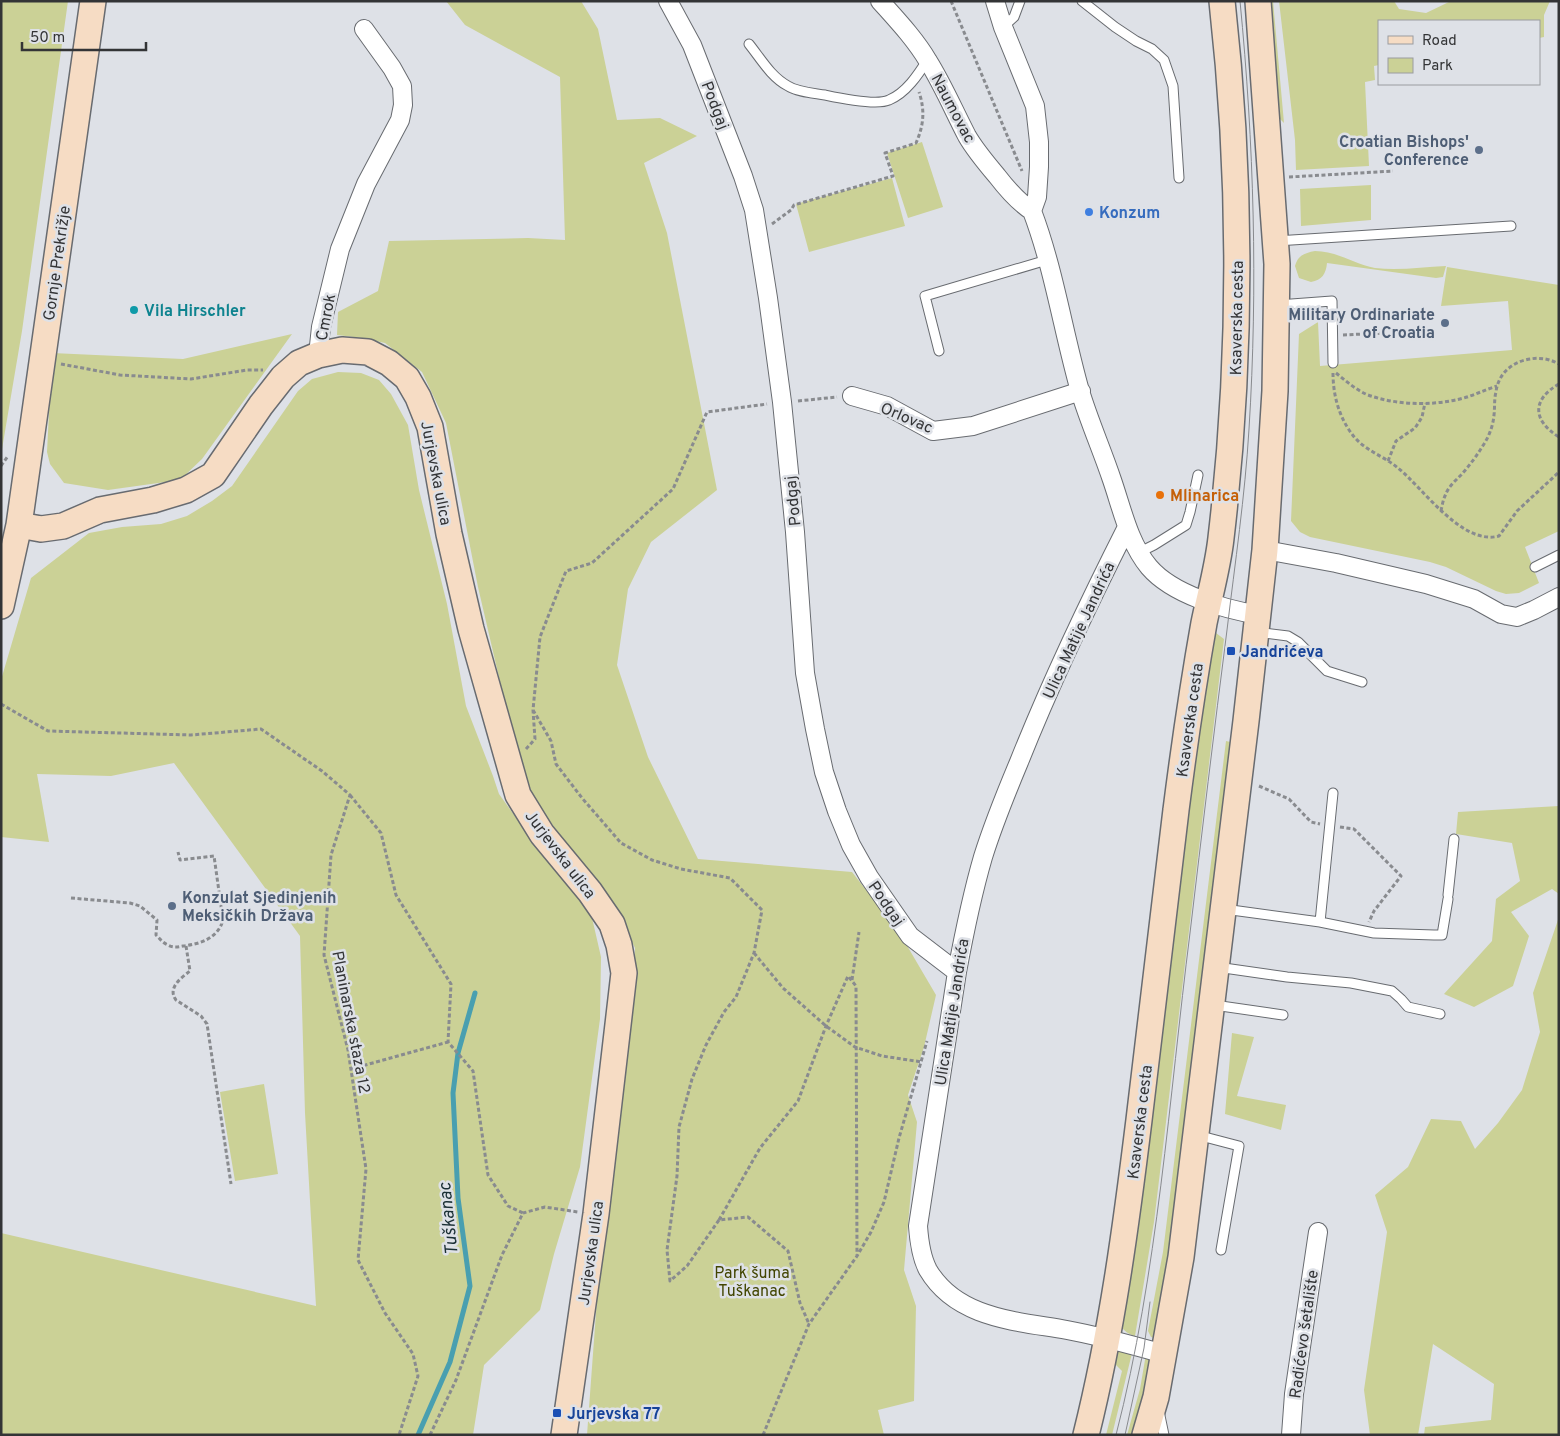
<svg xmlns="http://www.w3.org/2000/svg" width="1560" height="1436" font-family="Overpass,sans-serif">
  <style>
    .green { fill: #cbd196 }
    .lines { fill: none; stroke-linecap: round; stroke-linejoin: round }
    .stream { stroke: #499fb0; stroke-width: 5 }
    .lane-casing { stroke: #686b70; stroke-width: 11 }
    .street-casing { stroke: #686b70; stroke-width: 20 }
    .secondary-casing { stroke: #686b70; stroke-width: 28 }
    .path { stroke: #898b8f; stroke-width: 3; stroke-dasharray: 4 2.5; stroke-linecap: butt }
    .lane { stroke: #fff; stroke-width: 9 }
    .street { stroke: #fff; stroke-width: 18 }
    .secondary { stroke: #f6dcc4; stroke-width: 25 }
    .tram { stroke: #888a8e; stroke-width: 1 }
    .service-dot { fill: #5c6f8a; stroke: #dee1e7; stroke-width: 2 }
    .shop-dot { fill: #3f7fe0; stroke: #dee1e7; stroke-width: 2 }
    .culture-dot { fill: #0f9aa8; stroke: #dee1e7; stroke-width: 2 }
    .food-dot { fill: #e8710a; stroke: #dee1e7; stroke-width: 2 }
    .transit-dot { fill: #1a4fb4; stroke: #dee1e7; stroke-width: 2 }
    .labels { text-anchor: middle; stroke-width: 5; stroke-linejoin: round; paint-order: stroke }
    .street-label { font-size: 16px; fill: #333436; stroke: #dee1e7 }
    .service-label { font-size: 16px; font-weight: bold; fill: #4e5e75; stroke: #dee1e7; text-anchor: end }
    .shop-label { font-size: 16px; font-weight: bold; fill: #366cbe; stroke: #dee1e7; text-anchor: start }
    .culture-label { font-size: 16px; font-weight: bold; fill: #0d838f; stroke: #dee1e7; text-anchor: start }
    .food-label { font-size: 16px; font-weight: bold; fill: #c56008; stroke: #dee1e7; text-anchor: start }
    .transit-label { font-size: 16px; font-weight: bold; fill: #164399; stroke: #dee1e7; text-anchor: start }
    .park-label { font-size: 16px; fill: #424500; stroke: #dee1e7 }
    .water-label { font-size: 18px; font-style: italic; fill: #1b3035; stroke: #dee1e7 }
  </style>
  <rect width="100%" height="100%" fill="#dee1e7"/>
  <path class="green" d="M1,1H68L22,331L1,455Z
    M446,1H581L598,29L617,120L660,118L697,136L644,163L667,233L717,490L651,542L628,589L617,665L648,757L698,859L852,872L899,932L936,995L924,1047L908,1095L917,1122L904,1270L916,1306L914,1401L878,1410L884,1435H587L603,1218L633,1001L635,948L612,901L592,874L567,844L536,803L517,755L478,587L446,423L422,372L385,343L362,338L337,335L338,312L378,291L389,241L528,238L565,240L560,77L465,25Z
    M1269,1H1273L1284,123L1280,119Z
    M1279,1H1394L1399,9L1426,13L1451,1H1550L1544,15V37L1539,38V21H1379V65L1374,66L1375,80L1365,82L1369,166L1296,170L1295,140Z
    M922,142L943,207L908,218L887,153Z
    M892,178L905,226L809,252L796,204Z
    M1371,185V220L1301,226L1300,189Z
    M1315,251C1337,251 1354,264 1375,268C1398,271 1423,267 1446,266L1443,277L1436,278L1327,263C1326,274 1322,280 1311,282L1299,278L1295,266C1298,255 1305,253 1315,251Z
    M1447,267L1559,285V531L1525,547L1539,583L1519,593L1506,594L1496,591L1446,567L1430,562L1310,537L1300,532L1291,521L1299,334L1318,322L1320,366L1512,350L1508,301L1441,306Z
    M292,334L202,459L180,480L108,490L64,483L50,464L47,452L52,353L183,359Z
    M338,372L361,373L379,380L391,394L408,425L419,490L447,604L466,706L493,776L499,794L540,851L590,909L601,957L600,1019L580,1167L554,1254L540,1310L484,1365L473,1435H1V1233L316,1306L305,1113L300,936L174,763L111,776L37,774L49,842L1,837V680L31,578L89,533L122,527L161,524L187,516L212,501L232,486L298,391L312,379Z
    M1212,630L1224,639L1154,1222L1135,1336C1128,1334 1124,1331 1120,1325Z
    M1226,741L1235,743L1179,1206L1154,1338L1151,1337L1148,1331L1163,1252Z
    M1559,806V894L1552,889L1511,912L1529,936L1513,986L1474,1007L1444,994L1492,941L1496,899L1520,881L1512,843L1456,834L1458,812Z
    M1559,917V1435H1424L1425,1427L1491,1420L1494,1384L1433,1344L1418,1435H1370L1364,1390L1387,1232L1375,1195L1408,1167L1431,1119L1461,1121L1475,1149L1498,1123L1522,1090L1540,1032L1533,993Z
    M1232,1033L1254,1037L1237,1096L1286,1105L1281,1130L1225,1114Z
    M264,1084L278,1174L235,1181L220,1092Z
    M1124,1348L1133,1349L1112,1435H1106L1122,1371L1114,1363L1117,1351Z
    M1146,1354L1151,1360L1138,1435H1127L1140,1389Z"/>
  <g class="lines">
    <path class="stream" d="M418,1435L450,1362L470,1286L458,1198L453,1093L458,1053L475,993"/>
    <defs>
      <path id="lane" d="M1082,1L1115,27L1136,41L1152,49L1164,60L1173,86L1179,178
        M1003,27L1014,17L1020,1
        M749,44C761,59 771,77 788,86C797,92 813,93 825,95C839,98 876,106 889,100C906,93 918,75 928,59
        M1276,241L1511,226
        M1278,305L1332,301L1333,363
        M939,351L925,296L1047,260
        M1140,552L1154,545L1186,525L1190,512L1198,475
        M1535,567L1559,555
        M1257,632L1288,636L1298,642L1327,671L1362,682
        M1448,895L1454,839
        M1224,909L1320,922L1374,933L1434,935H1442L1448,899
        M1320,922L1333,793
        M1217,967L1287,977L1351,983L1392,991L1401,999L1408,1007L1440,1014
        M1214,1005L1283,1015
        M1197,1135L1239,1146L1221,1250
        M1159,1411L1164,1435"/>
      <path id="street" d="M668,1L692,45L743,176L754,210L768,298L782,402L795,532L805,673L815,729L824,772L837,811L851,845L869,877L910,936L957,972
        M880,1C897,20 915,39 928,61C943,85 954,111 967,136C975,150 986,163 997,176C1007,189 1018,202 1032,211
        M995,1L1003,27L1035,106L1039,142V167L1037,197L1032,211
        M1032,211C1054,269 1063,331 1080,391C1089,421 1102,450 1112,480C1122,509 1129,543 1149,567C1173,595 1224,609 1259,615
        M318,355L321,327L340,249L366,184L400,120L403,105L402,86L392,68L364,29
        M852,396L887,406L933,431L973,426L1081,391
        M1127,527C1088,604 1051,682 1019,762C1006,793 993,825 983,857C972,895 964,934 957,972L918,1226C919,1240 921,1257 928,1270C957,1319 1017,1321 1067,1330C1100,1336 1132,1345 1164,1354
        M1265,550L1336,563L1426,584L1474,599L1501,614L1517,617L1534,610L1559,597
        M1291,1435L1294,1394L1318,1232"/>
      <path id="secondary" d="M19,525L41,529L63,526L100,510L153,500L186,490L213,475L261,405L283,377L299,363L318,355L342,350L368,352L389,363L407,378L418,397L430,427L449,534L471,629L518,795L542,834L590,892L612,924L619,945L624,973L596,1214L564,1435
        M1,606L19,525L93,1
        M1086,1435C1112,1331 1126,1226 1139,1120C1152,1016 1164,913 1176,810C1184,747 1193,685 1204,623C1210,594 1218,566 1221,538C1242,359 1242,180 1222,1
        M1145,1435L1156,1397L1181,1257L1246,721L1265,550L1275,391L1277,264L1258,1"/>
    </defs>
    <use href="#lane" class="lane-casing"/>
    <use href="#street" class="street-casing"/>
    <use href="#secondary" class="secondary-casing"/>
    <path class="path" d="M951,1L1022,171
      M1289,177L1393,171
      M772,224L791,210L794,205L893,176L885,153L916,143C924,125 925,110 919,92
      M1343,335L1383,333
      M61,364L120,375L191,379L247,370H263
      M1333,373C1333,395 1339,417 1352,434C1363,450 1384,456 1398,468C1423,488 1462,546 1499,536L1517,511L1559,472
      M1336,373C1346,381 1356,390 1368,395C1396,405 1431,406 1460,399C1473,396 1484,390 1497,386
      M1559,384C1531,400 1533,421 1559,437
      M798,401L837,397
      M1388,461L1396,441L1415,428L1419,422L1422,417L1425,403
      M1,466L8,456
      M1441,511C1442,506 1443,500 1445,496C1448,487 1455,481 1461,475C1469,466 1476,457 1482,447C1489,437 1493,426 1494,415C1495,407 1494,399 1496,392C1498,375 1510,364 1525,360C1537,357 1548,358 1559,364
      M1,704L48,731L191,735L261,729L322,771L350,795L331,855L324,955L348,1050L366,1169L358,1260L385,1313L413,1354L418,1376L399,1435
      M533,710L551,741L556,764L582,798L621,843L652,860L681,869L730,878L762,910L754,953L736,997L724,1012L706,1045L692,1079L679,1127L677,1176L667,1250L670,1281L687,1266L719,1220L748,1217L788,1251L800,1303L809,1324
      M526,749L535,739L533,710L540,637L566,571L592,563L673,489L707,412L767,404
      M1259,786L1289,799L1311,822L1320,824
      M350,795L381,833L396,895L451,984L448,1042L473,1071L488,1175L508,1206L523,1213
      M1340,827L1354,829L1401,876L1374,911L1369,922
      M71,898L130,903L140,906L157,920L156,935C160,939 163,943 168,945C173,948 178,947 183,946C201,944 218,938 223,920L214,856L180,860L178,852
      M186,946L190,971C181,978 167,988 176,1000L201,1016L207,1024L231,1184
      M754,953L783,988L826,1026L855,1047L882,1056L922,1062
      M852,980L859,932
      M351,1069L448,1042
      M719,1220L760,1148L798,1101L826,1026L848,976L856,986L857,1256
      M430,1435L456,1380L502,1255L523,1213L545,1207L578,1212
      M763,1435L809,1324L857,1256L871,1232L884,1202L899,1138L927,1041"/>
    <use href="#lane" class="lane"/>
    <use href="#street" class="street"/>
    <use href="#secondary" class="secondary"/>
    <path class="tram" d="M1116,1435C1158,1272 1169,1099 1190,933C1202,832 1214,731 1227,630C1235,563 1245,496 1249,429C1258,286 1254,144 1240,1
      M1125,1435L1144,1348L1150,1302"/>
  </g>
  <g class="service-dot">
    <circle cx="1479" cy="150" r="5"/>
    <circle cx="1445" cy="323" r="5"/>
    <circle cx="172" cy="906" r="5"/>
  </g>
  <circle class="shop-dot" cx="1089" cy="212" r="5"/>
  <circle class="culture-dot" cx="134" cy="310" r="5"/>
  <circle class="food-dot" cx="1160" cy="495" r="5"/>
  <g class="transit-dot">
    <rect x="1226" y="646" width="10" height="10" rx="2.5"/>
    <rect x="552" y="1408" width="10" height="10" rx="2.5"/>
  </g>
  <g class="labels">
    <g class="street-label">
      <text transform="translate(716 105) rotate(69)" y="6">Podgaj</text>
      <text transform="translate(954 108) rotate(62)" y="6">Naumovac</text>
      <text transform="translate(56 263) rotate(-82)" y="6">Gornje Prekrižje</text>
      <text transform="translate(325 317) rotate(-79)" y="6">Cmrok</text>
      <text transform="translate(1236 318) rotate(-89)" y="6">Ksaverska cesta</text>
      <text transform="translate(907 417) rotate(23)" y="6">Orlovac</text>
      <text transform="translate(437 473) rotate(79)" y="6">Jurjevska ulica</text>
      <text transform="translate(792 501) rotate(-96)" y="6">Podgaj</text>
      <text transform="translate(1078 630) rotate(-65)" y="6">Ulica Matije Jandrića</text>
      <text transform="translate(1189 720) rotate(-82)" y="6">Ksaverska cesta</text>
      <text transform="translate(561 854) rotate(53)" y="6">Jurjevska ulica</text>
      <text transform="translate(887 903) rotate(55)" y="6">Podgaj</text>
      <text transform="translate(951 1012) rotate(-81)" y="6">Ulica Matije Jandrića</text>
      <text transform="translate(352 1022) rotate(79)" y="6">Planinarska staza 12</text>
      <text transform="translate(1139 1122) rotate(-83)" y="6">Ksaverska cesta</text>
      <text transform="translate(590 1253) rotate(-82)" y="6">Jurjevska ulica</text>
      <text transform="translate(1303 1334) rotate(-82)" y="6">Radićevo šetalište</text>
    </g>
    <g class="service-label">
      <text x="1469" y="147">Croatian Bishops'<tspan x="1469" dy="18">Conference</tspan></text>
      <text x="1435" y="320">Military Ordinariate<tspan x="1435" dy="18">of Croatia</tspan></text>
      <text x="182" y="903" text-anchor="start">Konzulat Sjedinjenih<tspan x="182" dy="18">Meksičkih Država</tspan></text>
    </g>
    <g class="shop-label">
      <text x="1099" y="218">Konzum</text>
    </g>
    <g class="culture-label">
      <text x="144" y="316">Vila Hirschler</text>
    </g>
    <g class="food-label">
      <text x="1170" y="501">Mlinarica</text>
    </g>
    <g class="transit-label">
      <text x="1241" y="657">Jandrićeva</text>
      <text x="567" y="1419">Jurjevska 77</text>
    </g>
    <g class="park-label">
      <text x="752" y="1278">Park šuma<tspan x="752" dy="18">Tuškanac</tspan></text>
    </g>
    <g class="water-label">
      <text transform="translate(448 1219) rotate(-96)" y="6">Tuškanac</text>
    </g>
  </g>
  <rect width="1560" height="1436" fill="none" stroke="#333436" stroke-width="5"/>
  <rect x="1378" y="20" width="162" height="65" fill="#dee1e7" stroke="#9a9ca0"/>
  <rect x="1388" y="36" width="25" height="8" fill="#f6dcc4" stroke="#9a9ca0"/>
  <text x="1422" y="45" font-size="15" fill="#333436">Road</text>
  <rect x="1388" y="58" width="25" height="15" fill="#cbd196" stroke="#9a9ca0"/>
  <text x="1422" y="70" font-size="15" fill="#333436">Park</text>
  <path d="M22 42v8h124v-8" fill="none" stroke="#333436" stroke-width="2.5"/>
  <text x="30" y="42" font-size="15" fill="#333436" stroke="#dee1e7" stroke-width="4" paint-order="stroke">50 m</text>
</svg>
